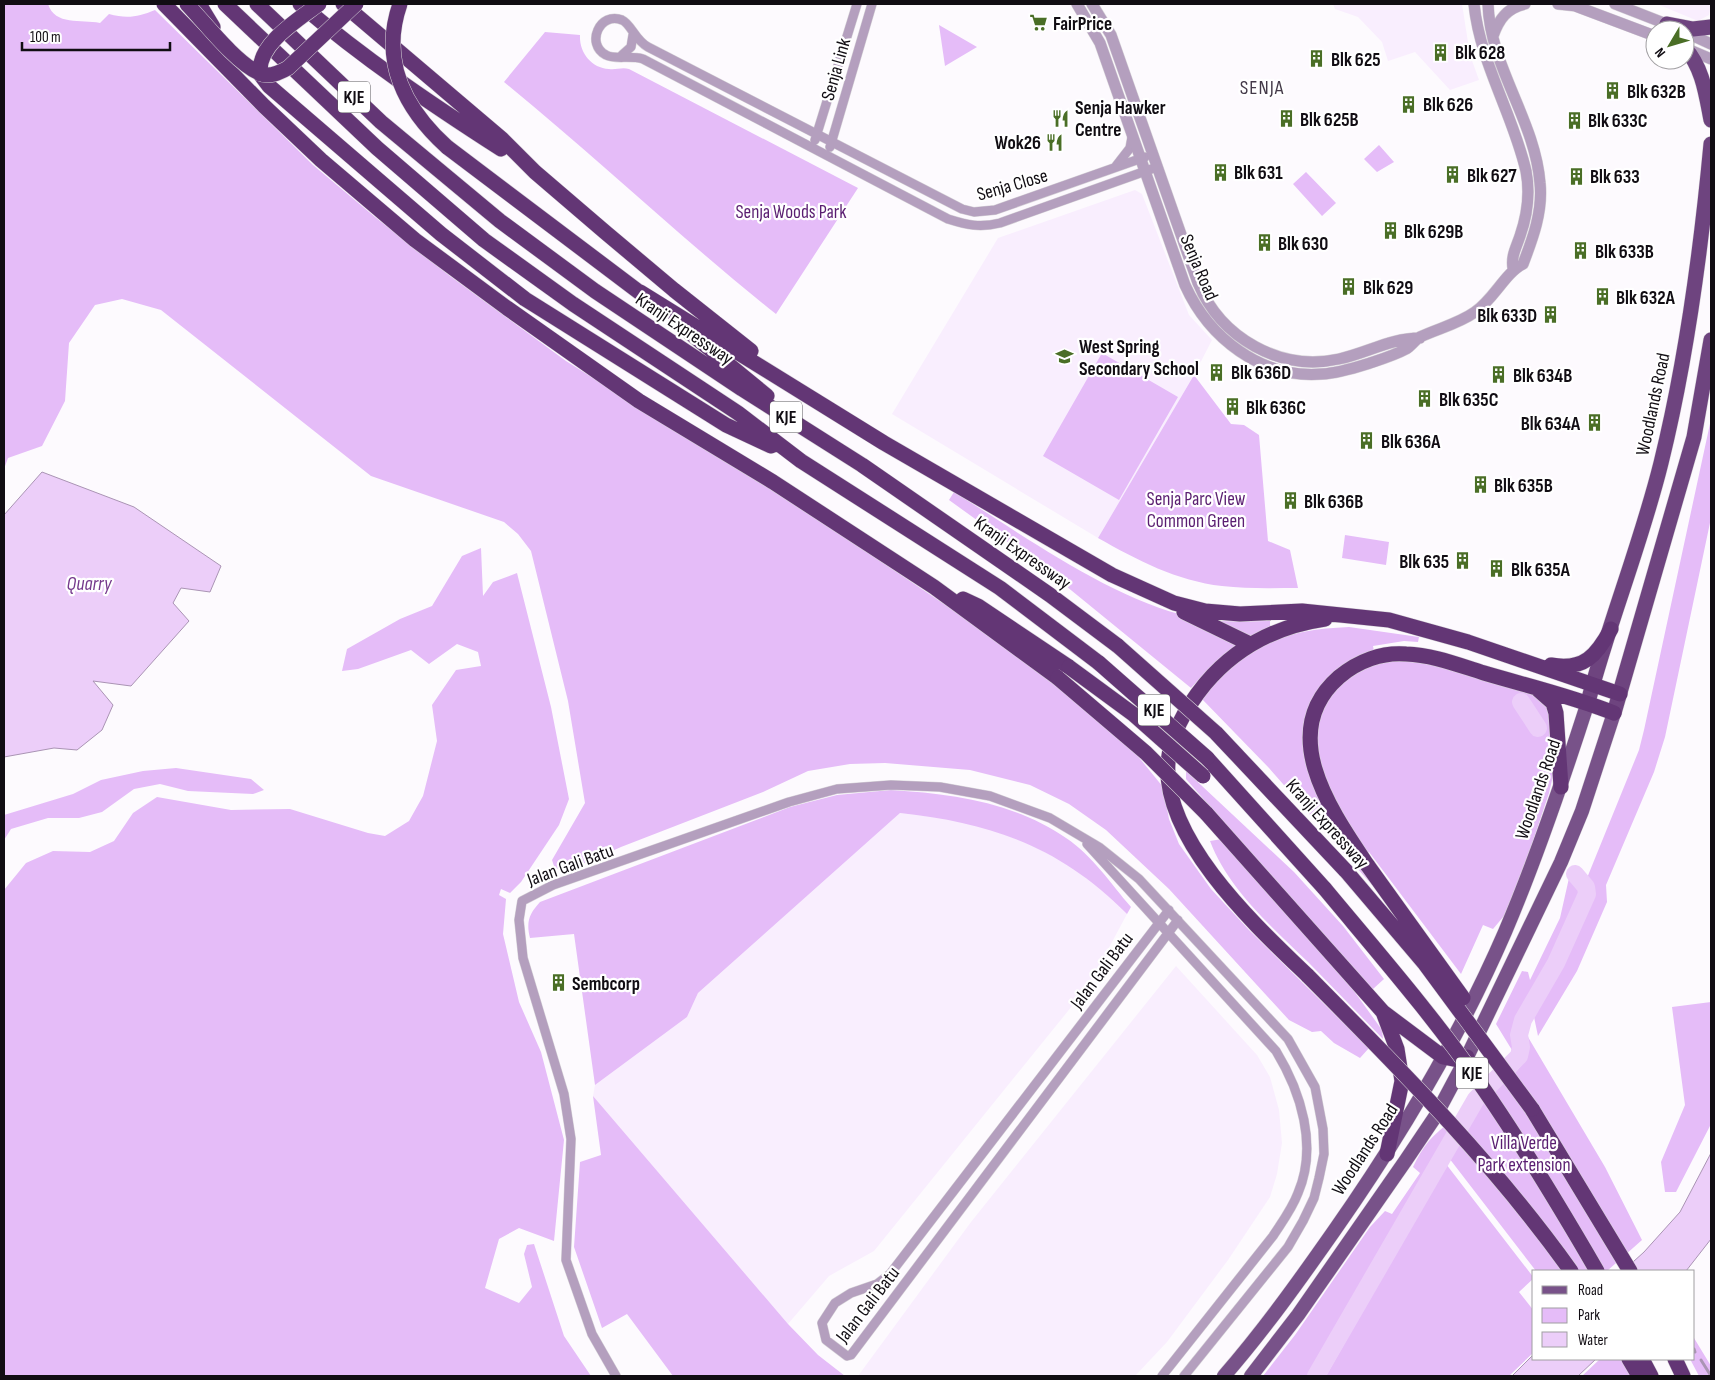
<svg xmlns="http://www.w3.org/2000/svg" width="1715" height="1380" font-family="'Sofia Sans Condensed',sans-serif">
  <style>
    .built { fill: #f9eefe }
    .green { fill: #e5bcf8 }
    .water { fill: #eccef9; stroke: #aa94b4 }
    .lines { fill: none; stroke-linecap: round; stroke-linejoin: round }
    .stream { stroke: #aa94b4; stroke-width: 3 }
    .river { stroke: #eccef9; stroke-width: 18 }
    .minor-casing { stroke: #d7d4d8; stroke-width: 10 }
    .tertiary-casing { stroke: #d7d4d8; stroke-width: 12 }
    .primary-casing { stroke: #d7d4d8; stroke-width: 15 }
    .trunk-casing { stroke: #d7d4d8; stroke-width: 16 }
    .motorway-casing { stroke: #d7d4d8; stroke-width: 16 }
    .minor { stroke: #b49fbe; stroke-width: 9 }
    .tertiary { stroke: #b49fbe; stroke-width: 11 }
    .primary { stroke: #785289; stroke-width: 14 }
    .trunk { stroke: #6e447f; stroke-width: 15 }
    .motorway { stroke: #633675; stroke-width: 15 }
    .motorway-bridge-casing { stroke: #d7d4d8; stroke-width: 16; stroke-linecap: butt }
    .motorway-bridge { stroke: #633675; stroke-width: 15 }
    .labels { text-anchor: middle; stroke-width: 4.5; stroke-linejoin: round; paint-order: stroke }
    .shield { fill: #fff; stroke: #58565a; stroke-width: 1 }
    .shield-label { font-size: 18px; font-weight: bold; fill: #110d13 }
    .poi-label { font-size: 19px; font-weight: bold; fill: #110d13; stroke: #fff; text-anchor: start }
    .street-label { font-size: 19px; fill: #110d13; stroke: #fff }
    .park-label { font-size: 19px; fill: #5a1e71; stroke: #fff }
    .neighbourhood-label { font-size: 20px; letter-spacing: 1px; fill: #443a49; stroke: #fff }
    .water-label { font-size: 20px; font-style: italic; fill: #75398c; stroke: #fff }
  </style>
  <rect width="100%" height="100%" fill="#fdfafe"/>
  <path class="built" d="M1333,4H1462L1470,55L1479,80L1450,90L1415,52L1388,61L1382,42L1358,17L1335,9Z
    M1657,4H1711L1709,15L1698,21Z
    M1135,190L1142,194L1189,315L1212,340L1194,375L1098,538L892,414L998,238Z
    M900,813L949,819L987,828L1027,843L1062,861L1089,878L1127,914L1089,985L874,1251L829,1276L788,1324L593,1096L595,1085L687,1017L698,993Z
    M1176,966L1257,1055L1270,1077L1279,1110L1282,1143L1277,1174L1270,1197L1228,1260L1167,1342L1135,1376H858L971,1222Z"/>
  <path class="green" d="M4,4H48C55,26 81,19 100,23L109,14C127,19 138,17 155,10L313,165L375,217L450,276L566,361L824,523L987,633L1060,686L1137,755L1163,787L1169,819L1179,844L1211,889L1249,930L1369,1048L1360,1058L1334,1043L1321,1031L1312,1032L1289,1020L1169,889L1106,830L1069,804L1030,785L970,770L885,763L850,764L808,771L763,792L621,847L578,866L555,869L552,860L585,803L568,701L531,551L518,534L504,522L371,476L161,310L122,299L95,305L69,343L65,401L42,446L8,458L4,469Z
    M939,25L977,47L945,66Z
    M545,32L580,35C579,52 591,68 609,69C616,70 622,67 629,69L858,188L776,314C683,240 597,158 504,82Z
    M1379,145L1394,162L1377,172L1364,159Z
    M1306,172L1336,203L1322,216L1293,184Z
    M1102,353L1178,397L1119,500L1043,456Z
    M1194,375L1231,424L1244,425L1259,435L1268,541L1290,550L1298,588C1273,588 1247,589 1222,586C1177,581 1137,560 1098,538Z
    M1711,419V518L1665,737L1654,772L1606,885L1607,902L1577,971L1538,1036L1534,1017L1564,963L1592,900V885L1587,878L1639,750L1644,730Z
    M954,492C1023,535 1111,599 1191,617C1216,623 1244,621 1270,621V627C1236,643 1216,660 1191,688L1050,573L949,500Z
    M1345,535L1389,542L1386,565L1342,558Z
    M481,548L483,596L493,582L517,573L551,707L569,799L559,825L521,882L510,893L501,889L499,895L506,899L503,934L519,1002L541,1052L564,1140L554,1241L519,1228L499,1239L485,1288L519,1303L532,1287L524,1254L527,1245L534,1244L564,1336L591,1376H4V890L26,863L53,851L90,852L114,841L133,813L157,797L231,810L290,809L368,833L385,836L409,821L423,796L437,741L432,705L456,670L481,666L478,652L457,644L429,664L411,650L358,669L342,671L347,649L400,619L432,606L462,556Z
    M1349,627L1419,637L1418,642L1404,641L1373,646L1376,662L1422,660L1538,694L1549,708L1553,776L1549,793L1522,874L1504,916L1493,929L1483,925L1461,974L1369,852L1359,860L1375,883L1372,885L1269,768L1201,698C1246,645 1280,630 1349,627Z
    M176,768L251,779L264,790L253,794L188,791L160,784L134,789L102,812L79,818H48L11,829L4,840V815L73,794L101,780L143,771Z
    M1186,771L1294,872L1343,926L1384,979L1373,989L1326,940L1186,779Z
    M891,790C953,794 1014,802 1066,838C1092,855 1111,884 1131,907L1127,914C1061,847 992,823 900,813L698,993L687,1017L595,1085L574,934L530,938C526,922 529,914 540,902L790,807L837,795Z
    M1222,839L1354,991L1382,1030L1383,1039C1358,1013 1333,988 1308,962C1272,927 1228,889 1210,841Z
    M1569,878L1582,892V899L1553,961L1515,1029V1055L1496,1024L1522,971L1528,972L1530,980L1560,918Z
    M1711,1002V1124L1676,1192H1665L1661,1162L1685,1105L1672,1007Z
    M1528,1037L1605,1167L1642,1240L1607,1271H1536L1449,1158C1459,1141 1468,1121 1480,1105C1499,1080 1531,1074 1528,1037Z
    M593,1096L788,1324L818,1355L845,1376H673L627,1314L602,1328L574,1247L580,1162L601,1155Z
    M1446,1125L1453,1134L1311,1376H1263L1295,1335L1370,1227L1385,1211L1392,1214L1420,1173L1413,1167C1423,1147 1428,1140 1446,1125Z
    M1446,1164L1534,1278L1519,1292L1534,1311V1352L1509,1376H1326Z
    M1694,1338L1711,1366V1376H1699L1690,1359H1694Z
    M1600,1359H1624L1634,1376H1582Z"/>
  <path class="water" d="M42,472L134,507L221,566L210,592L181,588L173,603L189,621L131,686L93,681L113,705L102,730L77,750L54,748L4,757V515Z
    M1711,1153V1239L1686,1271H1623L1644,1252L1680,1212Z
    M1534,1354V1359H1596L1578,1376H1512Z"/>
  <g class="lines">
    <path class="stream" d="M1694,1349L1695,1352
      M1701,1360L1711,1376"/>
    <path class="river" d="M1521,702L1538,728
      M1316,1376L1476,1099L1519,1056L1521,1047L1519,1035L1523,1020L1556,963L1587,894L1586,887L1575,874"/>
    <defs>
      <path id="minor" d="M622,55L631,47L633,35
        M815,140L857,4
        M830,147L872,4
        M1145,157L995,210L974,212L962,209L648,47C635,40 631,24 622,20C600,11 585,44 606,55C614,60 630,55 643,59L948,219C967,225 980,228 1000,223L1157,167
        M1116,166L1130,148L1132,137
        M1087,844L1276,1051C1301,1092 1318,1146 1298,1193C1292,1209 1282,1222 1273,1236L1162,1376
        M1169,910L890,1274L877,1284L851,1293L835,1303L822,1323L826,1340L847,1356L851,1355L1178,920
        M616,1376L592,1334L566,1260L571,1139L564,1094L523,958L519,920L522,901L553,885L789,802L837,789L891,785L940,787L990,796L1050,818L1099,847L1139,879L1288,1039L1315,1087L1323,1129L1324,1154L1319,1178L1314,1198L1303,1221L1288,1247L1184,1376"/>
      <path id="tertiary" d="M1077,4L1100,43L1185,285C1209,338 1261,379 1322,374C1339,373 1354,368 1370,363C1382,359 1395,355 1406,349C1411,346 1415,340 1420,337C1439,328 1458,324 1475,312C1494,299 1505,273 1523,264C1533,238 1543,211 1540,183C1535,120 1490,67 1488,4
        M1092,4L1111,35L1198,283C1221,338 1280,372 1339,359C1367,353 1391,338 1420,338
        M1474,4C1480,63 1513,114 1526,171C1530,192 1527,216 1520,236C1516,248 1511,256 1513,268
        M1558,4L1577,6
        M1570,4L1655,36
        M1615,4L1674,27
        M1685,32L1711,44
        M1493,36C1499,19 1507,8 1525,4
        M1685,48L1711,59"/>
      <path id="primary" d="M1224,1376C1264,1330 1299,1281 1334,1231C1400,1137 1459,1038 1505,932C1537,857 1563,780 1588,702
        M1251,1376L1298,1315L1406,1160L1435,1117L1467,1057L1561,862L1582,811L1614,713"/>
      <path id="trunk" d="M1667,24L1693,29L1711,27
        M1685,48C1703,68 1706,95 1711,120
        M1588,702C1609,622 1641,544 1661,463C1687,358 1701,251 1711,144
        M1614,713L1694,437L1711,340"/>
      <path id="motorway" d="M164,4L264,106L321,160L415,240L507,308L639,401L773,482L934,587L1058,678
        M199,4L213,27
        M225,4L377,148L484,240L573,304L738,413L801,461L1000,588L1099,663
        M257,4L381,122L500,221L595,291L742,389L862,465L1050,595L1118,646
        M300,4C363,58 431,104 501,149
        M343,4L502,139L535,172L605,232L674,290L751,351
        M260,74L269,86L441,234L525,299L726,425L771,446
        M447,147L647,298
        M640,292L884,443L1112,575L1174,603L1205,611L1240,614L1302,611L1389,620L1468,642L1620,694
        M684,328L767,396
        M963,599L978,606L1069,667
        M1184,612L1250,644
        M1551,665C1584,671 1597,655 1611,629
        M1536,688L1553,703L1556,713L1561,787
        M1216,733L1346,871
        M1207,758L1325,889
        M1206,813L1383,1012L1443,1057L1458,1060L1467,1057
        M1368,866C1332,812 1275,733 1339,677C1358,661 1382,652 1406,654C1433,655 1458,665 1484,673C1528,686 1571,696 1614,713
        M1308,976C1257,927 1162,840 1168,762C1171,734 1187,706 1205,684C1237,646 1277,626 1325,619
        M1383,1012L1397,1049L1402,1081L1387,1154
        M1532,1109L1630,1271
        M1629,1359L1639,1376
        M1642,1359L1651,1376
        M1675,1359L1683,1376"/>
    </defs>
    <use href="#minor" class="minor-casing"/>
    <use href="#tertiary" class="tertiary-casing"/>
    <use href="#primary" class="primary-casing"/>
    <use href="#trunk" class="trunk-casing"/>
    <use href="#motorway" class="motorway-casing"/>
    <use href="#minor" class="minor"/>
    <use href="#tertiary" class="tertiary"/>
    <use href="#primary" class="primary"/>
    <use href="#trunk" class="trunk"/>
    <use href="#motorway" class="motorway"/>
    <defs>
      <path id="motorway-bridge" d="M187,4C205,23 236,63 259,73C268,78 279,73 288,68L356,4
        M400,4C380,61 405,109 447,147
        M260,74C257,44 298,20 319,4
        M1118,646L1216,733
        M1099,663L1207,758
        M1069,667L1133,714L1203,776
        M1058,678L1146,753L1206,813
        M1368,866L1463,998
        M1346,871L1425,964L1532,1109
        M1325,889C1379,954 1435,1018 1483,1088C1524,1147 1561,1209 1597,1271
        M1308,976C1401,1070 1494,1163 1571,1271"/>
    </defs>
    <use href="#motorway-bridge" class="motorway-bridge-casing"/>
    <use href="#motorway-bridge" class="motorway-bridge"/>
  </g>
  <defs>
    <symbol id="supermarket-bare" viewBox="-9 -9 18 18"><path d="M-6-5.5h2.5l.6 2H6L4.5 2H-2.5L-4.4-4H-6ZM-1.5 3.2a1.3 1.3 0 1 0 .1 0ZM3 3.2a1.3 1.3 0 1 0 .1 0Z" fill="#4a6e26" stroke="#fff" stroke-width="2.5" paint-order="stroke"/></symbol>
    <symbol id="building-bare" viewBox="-9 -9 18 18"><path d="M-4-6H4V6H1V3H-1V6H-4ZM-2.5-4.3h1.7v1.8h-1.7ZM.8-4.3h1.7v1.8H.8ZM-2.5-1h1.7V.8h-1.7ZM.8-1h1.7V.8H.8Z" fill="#4a6e26" stroke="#fff" stroke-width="2.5" paint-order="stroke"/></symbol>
    <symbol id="restaurant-bare" viewBox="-9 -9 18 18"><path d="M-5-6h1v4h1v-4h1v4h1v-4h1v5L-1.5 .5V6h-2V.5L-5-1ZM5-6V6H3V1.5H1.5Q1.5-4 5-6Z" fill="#4a6e26" stroke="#fff" stroke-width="2.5" paint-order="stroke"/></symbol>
    <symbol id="school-bare" viewBox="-9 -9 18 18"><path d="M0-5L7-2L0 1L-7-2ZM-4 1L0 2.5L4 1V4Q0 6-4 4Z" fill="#4a6e26" stroke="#fff" stroke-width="2.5" paint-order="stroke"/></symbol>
  </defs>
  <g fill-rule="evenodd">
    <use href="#supermarket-bare" x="1026" y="10" width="25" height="25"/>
    <use href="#building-bare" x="1428" y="40" width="25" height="25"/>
    <use href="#building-bare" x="1304" y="46" width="25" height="25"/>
    <use href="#building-bare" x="1600" y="78" width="25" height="25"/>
    <use href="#building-bare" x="1396" y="92" width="25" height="25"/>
    <use href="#restaurant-bare" x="1048" y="106" width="25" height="25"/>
    <use href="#building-bare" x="1274" y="106" width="25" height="25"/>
    <use href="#building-bare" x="1562" y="108" width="25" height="25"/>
    <use href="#restaurant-bare" x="1042" y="130" width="25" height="25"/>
    <use href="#building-bare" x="1208" y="160" width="25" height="25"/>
    <use href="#building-bare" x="1440" y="162" width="25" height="25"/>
    <use href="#building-bare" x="1564" y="164" width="25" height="25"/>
    <use href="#building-bare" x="1378" y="218" width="25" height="25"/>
    <use href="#building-bare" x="1252" y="230" width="25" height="25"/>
    <use href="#building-bare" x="1568" y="238" width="25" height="25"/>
    <use href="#building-bare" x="1336" y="274" width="25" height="25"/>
    <use href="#building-bare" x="1590" y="284" width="25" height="25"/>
    <use href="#building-bare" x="1538" y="302" width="25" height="25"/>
    <use href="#school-bare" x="1052" y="344" width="25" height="25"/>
    <use href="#building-bare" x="1204" y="360" width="25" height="25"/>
    <use href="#building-bare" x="1486" y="362" width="25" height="25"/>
    <use href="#building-bare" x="1412" y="386" width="25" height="25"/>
    <use href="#building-bare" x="1220" y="394" width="25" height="25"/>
    <use href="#building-bare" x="1582" y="410" width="25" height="25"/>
    <use href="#building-bare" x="1354" y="428" width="25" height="25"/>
    <use href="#building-bare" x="1468" y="472" width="25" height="25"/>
    <use href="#building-bare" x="1278" y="488" width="25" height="25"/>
    <use href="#building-bare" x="1450" y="548" width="25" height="25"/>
    <use href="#building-bare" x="1484" y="556" width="25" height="25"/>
    <use href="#building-bare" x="546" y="970" width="25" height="25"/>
  </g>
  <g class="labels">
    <g class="shield">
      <rect x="338" y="81.5" width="32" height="31" rx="4"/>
      <rect x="770" y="401.5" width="32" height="31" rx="4"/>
      <rect x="1138" y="694.5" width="32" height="31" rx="4"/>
      <rect x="1456" y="1057.5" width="32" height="31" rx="4"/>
    </g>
    <g class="shield-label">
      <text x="354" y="103">KJE</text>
      <text x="786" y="423">KJE</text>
      <text x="1154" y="716">KJE</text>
      <text x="1472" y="1079">KJE</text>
    </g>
    <g class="poi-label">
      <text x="1053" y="30">FairPrice</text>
      <text x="1455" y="59">Blk 628</text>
      <text x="1331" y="66">Blk 625</text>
      <text x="1627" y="98">Blk 632B</text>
      <text x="1423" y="111">Blk 626</text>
      <text x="1075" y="114">Senja Hawker<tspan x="1075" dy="22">Centre</tspan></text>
      <text x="1300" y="126">Blk 625B</text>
      <text x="1588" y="127">Blk 633C</text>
      <text x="1041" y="149" text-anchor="end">Wok26</text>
      <text x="1234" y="179">Blk 631</text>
      <text x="1467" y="182">Blk 627</text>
      <text x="1590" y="183">Blk 633</text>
      <text x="1404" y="238">Blk 629B</text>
      <text x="1278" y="250">Blk 630</text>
      <text x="1595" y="258">Blk 633B</text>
      <text x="1363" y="294">Blk 629</text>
      <text x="1616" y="304">Blk 632A</text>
      <text x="1537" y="322" text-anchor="end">Blk 633D</text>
      <text x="1079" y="353">West Spring<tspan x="1079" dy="22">Secondary School</tspan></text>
      <text x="1231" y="379">Blk 636D</text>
      <text x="1513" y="382">Blk 634B</text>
      <text x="1439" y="406">Blk 635C</text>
      <text x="1246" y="414">Blk 636C</text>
      <text x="1580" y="430" text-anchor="end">Blk 634A</text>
      <text x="1381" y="448">Blk 636A</text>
      <text x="1494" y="492">Blk 635B</text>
      <text x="1304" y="508">Blk 636B</text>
      <text x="1449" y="568" text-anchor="end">Blk 635</text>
      <text x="1511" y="576">Blk 635A</text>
      <text x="572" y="990">Sembcorp</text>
    </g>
    <g class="street-label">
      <text transform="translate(835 69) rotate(-74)" y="7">Senja Link</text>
      <text transform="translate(1012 184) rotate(-16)" y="7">Senja Close</text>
      <text transform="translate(1200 267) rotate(67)" y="7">Senja Road</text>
      <text transform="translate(685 328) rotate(34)" y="7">Kranji Expressway</text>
      <text transform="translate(1652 404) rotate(-78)" y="7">Woodlands Road</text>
      <text transform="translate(1023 552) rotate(35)" y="7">Kranji Expressway</text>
      <text transform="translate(1537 789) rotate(-71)" y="7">Woodlands Road</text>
      <text transform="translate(1328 823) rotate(48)" y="7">Kranji Expressway</text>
      <text transform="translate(570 864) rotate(-20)" y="7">Jalan Gali Batu</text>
      <text transform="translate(1101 970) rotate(-53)" y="7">Jalan Gali Batu</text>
      <text transform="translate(1364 1149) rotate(-57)" y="7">Woodlands Road</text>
      <text transform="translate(867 1304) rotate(-52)" y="7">Jalan Gali Batu</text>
    </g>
    <g class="park-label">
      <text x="791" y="218">Senja Woods Park</text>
      <text x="1196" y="505">Senja Parc View<tspan x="1196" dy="22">Common Green</tspan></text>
      <text x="1524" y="1149">Villa Verde<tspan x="1524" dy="22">Park extension</tspan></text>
    </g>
    <g class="neighbourhood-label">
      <text x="1262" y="94">SENJA</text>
    </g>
    <g class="water-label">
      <text x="89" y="590">Quarry</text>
    </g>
  </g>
  <rect width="1715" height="1380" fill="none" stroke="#110d13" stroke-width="10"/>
  <rect x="1532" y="1270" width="162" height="90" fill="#ffffff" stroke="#a09ea1"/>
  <rect x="1542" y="1286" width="25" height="8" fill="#785289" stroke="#a09ea1"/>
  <text x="1578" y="1295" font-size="15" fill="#110d13">Road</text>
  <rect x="1542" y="1308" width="25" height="15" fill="#e5bcf8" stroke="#a09ea1"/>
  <text x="1578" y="1320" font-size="15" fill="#110d13">Park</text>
  <rect x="1542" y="1332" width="25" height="15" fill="#eccef9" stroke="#a09ea1"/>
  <text x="1578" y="1345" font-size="15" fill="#110d13">Water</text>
  <g transform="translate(1670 45) rotate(232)"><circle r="24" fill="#ffffff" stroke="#a09ea1"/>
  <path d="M0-4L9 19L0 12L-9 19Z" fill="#4a6e26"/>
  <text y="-8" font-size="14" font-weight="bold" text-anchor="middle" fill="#110d13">N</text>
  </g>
  <path d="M22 42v8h148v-8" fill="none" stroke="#110d13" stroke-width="2.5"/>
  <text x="30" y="42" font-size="15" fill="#110d13" stroke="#ffffff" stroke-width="4" paint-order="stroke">100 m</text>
</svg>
